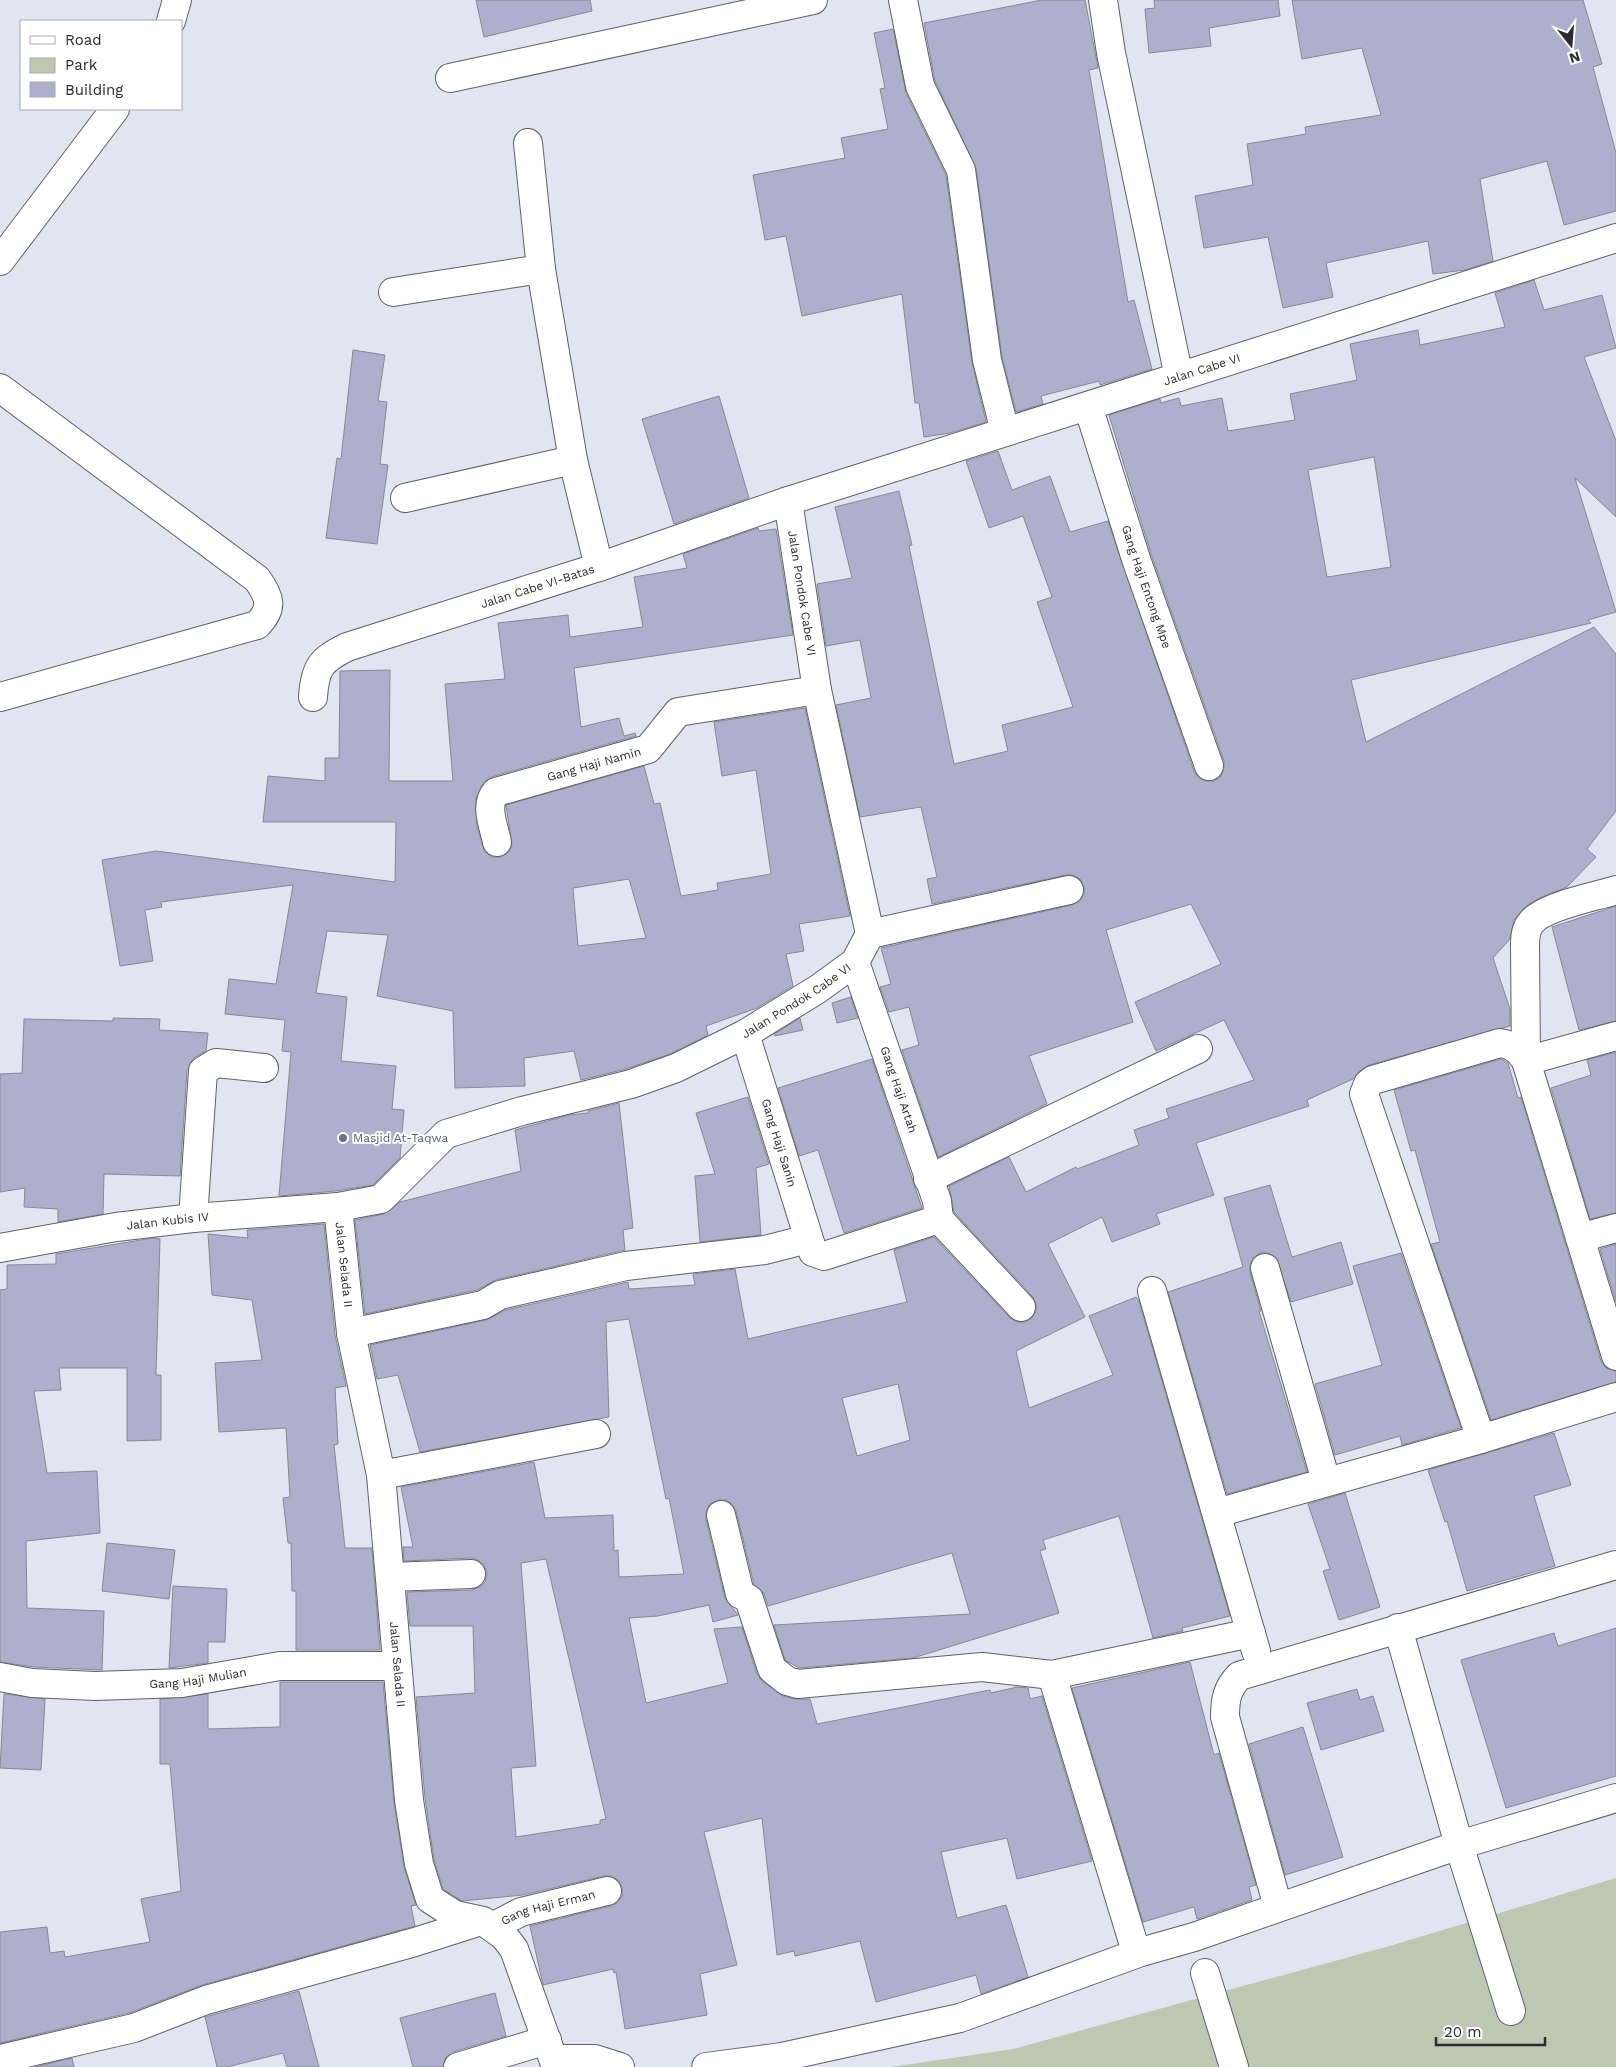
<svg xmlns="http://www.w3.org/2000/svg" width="1616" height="2067" font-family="'Work Sans',sans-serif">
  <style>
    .green { fill: #bdc8b2 }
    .building { fill: #adafcd; stroke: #878894; fill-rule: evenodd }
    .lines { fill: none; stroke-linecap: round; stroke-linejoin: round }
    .minor-casing { stroke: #5d606a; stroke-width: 30 }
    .minor { stroke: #fff; stroke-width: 28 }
    .worship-dot { fill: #6b7280; stroke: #fff; stroke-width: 2 }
    .labels { text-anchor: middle; stroke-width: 4; stroke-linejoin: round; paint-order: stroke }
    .street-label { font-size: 12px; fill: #2a2b30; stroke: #fff }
    .worship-label { font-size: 12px; fill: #5b616d; stroke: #fff; text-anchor: start }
  </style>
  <rect width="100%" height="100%" fill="#e1e5f1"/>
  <path class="green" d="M1616,1878V2067H891L1013,2049L1393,1945Z"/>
  <path class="building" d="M476,0H590L592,11L484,37Z
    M1042,0H1085L1098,68L1089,70L1128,302L1134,300L1152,369L1100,385L1099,381L1041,396L1043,404L1016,412L1002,357L976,168L935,81L924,23Z
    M1154,0H1278L1280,16L1209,28L1211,46L1149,53L1145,9L1155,8Z
    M1292,0H1583L1602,64L1593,67L1616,153V211L1564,225L1547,161L1480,179L1493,261L1465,270L1433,274L1428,241L1326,263L1333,297L1283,308L1268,237L1204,248L1195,196L1253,185L1247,144L1306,134L1305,127L1381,115L1362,48L1302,59Z
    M893,29L906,93L946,175L972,362L986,422L950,433L924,437L919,403H915L902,294L802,316L786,236L765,240L753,175L845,158L841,138L888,129L880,89L885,88L874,33Z
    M1534,280L1544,310L1602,295L1616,348L1584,357L1616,441V517L1575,478L1616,612L1588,620L1591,623L1351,680L1366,742L1594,627L1616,654V811L1587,849L1596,857L1567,887L1539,898L1525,907L1514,920L1510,939L1493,958L1510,1009V1026L1369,1065L1358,1072L1353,1079L1307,1100L1309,1106L1196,1143L1214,1195L1156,1214L1160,1224L1112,1242L1102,1217L1048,1244L1085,1317L1016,1351L1029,1408L1113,1375L1089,1316L1136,1297L1139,1301L1230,1616L1182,1628L1183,1631L1153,1638L1119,1516L1043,1540L1046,1549L1040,1551L1059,1613L913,1658L799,1668L785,1660L774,1625L970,1614L952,1553L768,1606L764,1594L754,1584L736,1511L732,1504L726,1500H718L710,1504L706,1511V1519L725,1598L738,1615L713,1622L709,1605L658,1616L629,1618L646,1703L728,1683L714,1629L742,1627L757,1674L762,1681L783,1696L794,1699H810L817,1724L990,1690L991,1693L1017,1687L1028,1688L1030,1699L1042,1696L1092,1861L1017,1879L1007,1838L941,1852L957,1918L1006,1905L1028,1977L981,1994L976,1975L876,2002L860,1941L795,1956L794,1951L777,1955L762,1818L704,1832L737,1965L700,1974L707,2015L625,2029L616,1972L614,1973L613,1969L543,1985L530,1926L611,1906L617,1903L622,1896V1887L619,1881L612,1876H604L523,1895L462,1901L443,1889L434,1860L425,1798L416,1697L475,1693L473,1626H410L407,1592L472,1590L480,1587L485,1582L487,1573L484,1565L478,1560L471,1558L404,1561L403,1547H413L401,1487L534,1462L545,1518L613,1515L614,1551L618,1550L619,1577L684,1574L669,1498L666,1499L629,1319L606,1322L609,1417L420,1452L398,1375L377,1379L370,1345L486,1320L506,1310L628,1282L629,1289L695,1285L693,1274L735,1269L748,1339L907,1302L894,1250L934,1237L1010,1318L1017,1322H1025L1032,1318L1036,1311V1304L1033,1297L954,1212L949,1186L1009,1157L1026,1192L1076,1167L1077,1169L1139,1145L1134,1130L1169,1118L1166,1109L1254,1080L1224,1020L1156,1051L1135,1002L1221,964L1191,904L1106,930L1133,1022L1029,1056L1047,1104L938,1157L902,1050L919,1045L909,1007L889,1012L880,987L891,984L881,948L1072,905L1080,901L1084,894V887L1080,879L1073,875H1066L932,904L927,879L937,877L921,807L860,817L836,705L871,698L860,640L826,646L817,584L852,578L835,507L899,491L912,545L909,546L954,764L1008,751L1002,725L1073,707L1037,602L1052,597L1023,516L989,528L966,461L998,451L1012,490L1050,476L1070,532L1108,521L1194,771L1199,778L1206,781H1214L1221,776L1224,768V761L1151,554L1109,415L1160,399L1161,403L1179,398L1181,406L1222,398L1228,431L1295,420L1290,394L1357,380L1350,344L1418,330L1420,345L1505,327L1495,293ZM1374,457L1391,567L1327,577L1308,470ZM898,1384L910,1440L857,1456L842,1398ZM546,1559L606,1819L600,1820V1824L516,1837L511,1768L536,1766L521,1563Z
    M353,350L385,355L378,401L387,402L380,464L388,465L377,544L326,538L337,458L341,459Z
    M719,396L749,498L674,524L642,419Z
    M758,528L759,531L776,529L793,635L574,668L581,727L619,718L624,736L635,733L636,736L491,777L483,783L476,799L477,827L485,852L492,857H501L508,853L512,846L506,805L644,766L654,804L660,803L681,896L718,890L717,883L771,874L756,770L722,776L714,722L805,708L850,916L799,924L804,951L786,954L793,986L757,1008L706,1026L708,1035L670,1054L626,1069L581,1080L574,1051L524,1058L525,1086L455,1088L453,1011L377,996L388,935L327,931L316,993L347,997L341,1061L396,1066L392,1109L404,1110L400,1158L373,1185L336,1191L279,1196L291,1052L282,1051L285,1020L225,1014L229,979L276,984L293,885L161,902L162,907L145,910L153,961L120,966L102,860L156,851L395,882L396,822H263L268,776L325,781V758H339L340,671L390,670L389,781H453L445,684L505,679L498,623L568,615L570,637L643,627L634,577L687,568L683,554ZM629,879L646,938L578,946L573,888Z
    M1616,906V1021L1579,1030L1552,927Z
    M851,997L858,1018L837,1023L832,1003Z
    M113,1018L160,1019L159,1030L208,1033L206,1051L194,1058L187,1070L180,1176L104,1174L103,1214L58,1222V1209L24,1207L25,1188L0,1192V1074L22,1073L24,1019L113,1021Z
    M800,1018L803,1030L775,1036L774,1034Z
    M1616,1052V1213L1590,1219L1551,1088L1591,1075L1587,1060Z
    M872,1059L922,1208L844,1233L818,1150L799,1156L778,1088Z
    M1501,1059L1508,1063L1518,1098L1521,1097L1601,1361L1606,1368L1616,1371V1382L1491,1420L1431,1244L1440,1242L1415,1150L1411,1151L1394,1090Z
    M748,1097L769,1164L756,1168L761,1235L700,1242L695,1176L715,1174L696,1113Z
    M619,1103L633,1228L623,1230L625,1250L496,1280L477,1290L365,1314L355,1220L384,1214L400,1202L521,1171L515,1130L569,1115L588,1113V1111Z
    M1270,1185L1292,1257L1341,1242L1353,1284L1291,1302L1276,1257L1268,1253H1260L1253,1258L1250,1265V1272L1261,1311H1259L1307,1472L1227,1494L1168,1292L1243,1267L1224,1198Z
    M324,1224L335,1335L346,1386L335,1388L338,1444L334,1445L345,1548H372L380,1650H296V1591H292L291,1543H288L283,1498L290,1497L286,1428L219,1432L215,1363L262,1360L252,1300L212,1295L208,1234L248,1238L247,1230Z
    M153,1238L160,1239L156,1375H161V1440L127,1441V1368H59L61,1390L34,1391L47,1473L97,1471L100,1533L26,1541L27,1608L104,1611L102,1670L34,1667L0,1662V1290L7,1289V1265L56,1264V1254Z
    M1616,1244V1302L1600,1249Z
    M1401,1253L1461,1428L1402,1445L1400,1436L1335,1455L1315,1384L1382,1365L1353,1266Z
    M1554,1433L1571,1485L1534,1496L1555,1566L1467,1591L1447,1521L1445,1522L1428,1470Z
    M1345,1493L1380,1607L1339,1620L1323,1571L1330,1569L1308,1504Z
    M107,1543L175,1550L169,1599L102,1591Z
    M173,1586L227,1589L225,1642H208V1663L169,1668Z
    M1616,1628V1776L1506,1808L1461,1660L1554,1633L1558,1646Z
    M1190,1662L1214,1755L1219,1753L1256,1885L1249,1887L1252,1900L1197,1919L1194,1907L1143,1922L1072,1688Z
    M280,1682H383L394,1802L404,1867L416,1905L411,1906L415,1926L202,1985L129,2013L0,2043V1932L47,1927L50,1953L64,1951L65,1957L150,1942L141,1899L181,1891L170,1764H160V1699L208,1694V1729L280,1727Z
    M1357,1689L1360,1700L1373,1696L1384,1731L1321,1750L1307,1703Z
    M4,1694L45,1699L41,1770L0,1768Z
    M1303,1727L1343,1857L1285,1875L1249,1744Z
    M299,1991L319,2067H287L283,2053L227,2067H217L205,2017Z
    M495,1993L506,2036L453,2052L446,2057L443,2067H413L400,2018Z
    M72,2058L74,2067H35Z"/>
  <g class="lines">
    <defs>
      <g id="minor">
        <path d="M903,0L920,86L961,170L987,360L1005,432"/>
        <path d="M1103,0L1111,53L1179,377"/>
        <path d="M171,21L177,0"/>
        <path d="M450,78L813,0"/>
        <path d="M528,143L541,269L573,460L599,567"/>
        <path d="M0,261L115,109"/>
        <path d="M393,292L541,269"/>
        <path d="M0,388L257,579C270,597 274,608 257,625L0,697"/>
        <path id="s1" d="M1088,406L1136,559L1209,766"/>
        <path d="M405,498L573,460"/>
        <path id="s2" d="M313,697C315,667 321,660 347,647L599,567L788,501L1616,238"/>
        <path id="s3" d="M497,842C494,827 484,805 496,792L648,749L678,712L817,690"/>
        <path d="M870,934L1069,890"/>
        <path id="s4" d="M855,962L937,1201L939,1219"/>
        <path id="s5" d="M745,1034L813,1252L824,1256L939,1219L1021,1307"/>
        <path d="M1526,1061L1525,947C1525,939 1525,931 1530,924C1542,906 1595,897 1616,890"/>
        <path d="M1526,1061L1616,1036"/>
        <path d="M928,1179L1198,1049"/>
        <path id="s6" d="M338,1207L351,1333L381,1475L409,1800L419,1864L430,1899L455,1915L483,1921L504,1936L514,1949L556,2067"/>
        <path d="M193,1218L203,1071L216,1063L264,1068"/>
        <path d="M1580,1238L1616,1228"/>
        <path id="s7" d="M0,1248L116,1227L193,1218L338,1207L381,1199L446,1134L522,1111L631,1084L676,1068L745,1034L818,989L855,962L870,934L817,690L788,501"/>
        <path d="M1265,1268L1326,1481"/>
        <path d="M1152,1291L1256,1651"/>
        <path d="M351,1333L483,1305L500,1295L626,1266L765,1250L808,1239"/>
        <path d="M1481,1439L1364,1094L1368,1084L1373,1080L1500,1043C1513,1045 1519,1050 1526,1061L1616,1356"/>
        <path d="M381,1475L596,1434"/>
        <path d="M1217,1513L1481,1439L1616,1397"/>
        <path d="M721,1515L740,1594L749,1599L772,1669L787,1681L798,1684L982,1667L1052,1675L1251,1633"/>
        <path d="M390,1577L471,1574"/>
        <path d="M1398,1628L1459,1845L1511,2011"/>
        <path d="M1052,1675L1133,1942L1141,1952"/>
        <path id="s8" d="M0,1677L32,1683L95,1686L182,1683L280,1666H396"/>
        <path d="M1278,1907L1225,1717C1225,1699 1227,1689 1239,1676L1616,1565"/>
        <path id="s9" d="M492,1927L521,1912L607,1891"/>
        <path d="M1205,1973L1234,2067"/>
        <path d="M0,2059L134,2028L206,2000L415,1942L481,1921"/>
        <path d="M554,2059H595L620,2067"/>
        <path d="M458,2067L547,2040"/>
        <path d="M706,2067L782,2057L960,2018L1141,1952L1194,1937L1459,1845L1616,1798"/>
      </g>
    </defs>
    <use href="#minor" class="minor-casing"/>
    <use href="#minor" class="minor"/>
  </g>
  <circle class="worship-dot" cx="343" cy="1138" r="5"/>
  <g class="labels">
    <g class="street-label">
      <text dy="4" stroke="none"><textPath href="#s2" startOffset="964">Jalan Cabe VI</textPath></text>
      <text dy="4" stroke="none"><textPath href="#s2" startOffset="265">Jalan Cabe VI-Batas</textPath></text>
      <text dy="4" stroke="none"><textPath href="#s1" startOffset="190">Gang Haji Entong Mpe</textPath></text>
      <text transform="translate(802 593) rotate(81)" y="4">Jalan Pondok Cabe VI</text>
      <text dy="4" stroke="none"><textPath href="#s3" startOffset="154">Gang Haji Namin</textPath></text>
      <text dy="4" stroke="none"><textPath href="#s7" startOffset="854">Jalan Pondok Cabe VI</textPath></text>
      <text dy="4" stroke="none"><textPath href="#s4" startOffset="135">Gang Haji Artah</textPath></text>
      <text dy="4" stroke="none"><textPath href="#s5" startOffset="114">Gang Haji Sanin</textPath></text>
      <text dy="4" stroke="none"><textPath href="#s7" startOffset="170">Jalan Kubis IV</textPath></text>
      <text dy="4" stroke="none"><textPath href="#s6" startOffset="58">Jalan Selada II</textPath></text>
      <text dy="4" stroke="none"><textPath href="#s6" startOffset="462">Jalan Selada II</textPath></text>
      <text dy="4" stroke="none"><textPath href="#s8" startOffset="199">Gang Haji Mulian</textPath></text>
      <text dy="4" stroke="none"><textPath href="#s9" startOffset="60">Gang Haji Erman</textPath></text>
    </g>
    <g class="worship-label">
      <text x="353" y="1142">Masjid At-Taqwa</text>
    </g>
  </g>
  <rect x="20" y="20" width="162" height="90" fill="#ffffff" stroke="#aaaaac"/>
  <rect x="30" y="36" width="25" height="8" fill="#ffffff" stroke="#aaaaac"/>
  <text x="65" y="45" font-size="15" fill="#2a2b30">Road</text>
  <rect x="30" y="58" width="25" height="15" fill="#bdc8b2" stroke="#aaaaac"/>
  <text x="65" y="70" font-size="15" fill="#2a2b30">Park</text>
  <rect x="30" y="82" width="25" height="15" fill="#adafcd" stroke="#aaaaac"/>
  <text x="65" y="95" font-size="15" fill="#2a2b30">Building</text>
  <g transform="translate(1571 45) rotate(163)" stroke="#ffffff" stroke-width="4" paint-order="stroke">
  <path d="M0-4L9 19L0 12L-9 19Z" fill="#2a2b30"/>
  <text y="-8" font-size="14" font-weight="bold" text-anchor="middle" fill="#2a2b30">N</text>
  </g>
  <path d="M1436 2037v8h109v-8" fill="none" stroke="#2a2b30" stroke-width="2.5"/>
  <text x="1444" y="2037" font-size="15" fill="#2a2b30" stroke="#ffffff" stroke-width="4" paint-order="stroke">20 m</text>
</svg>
